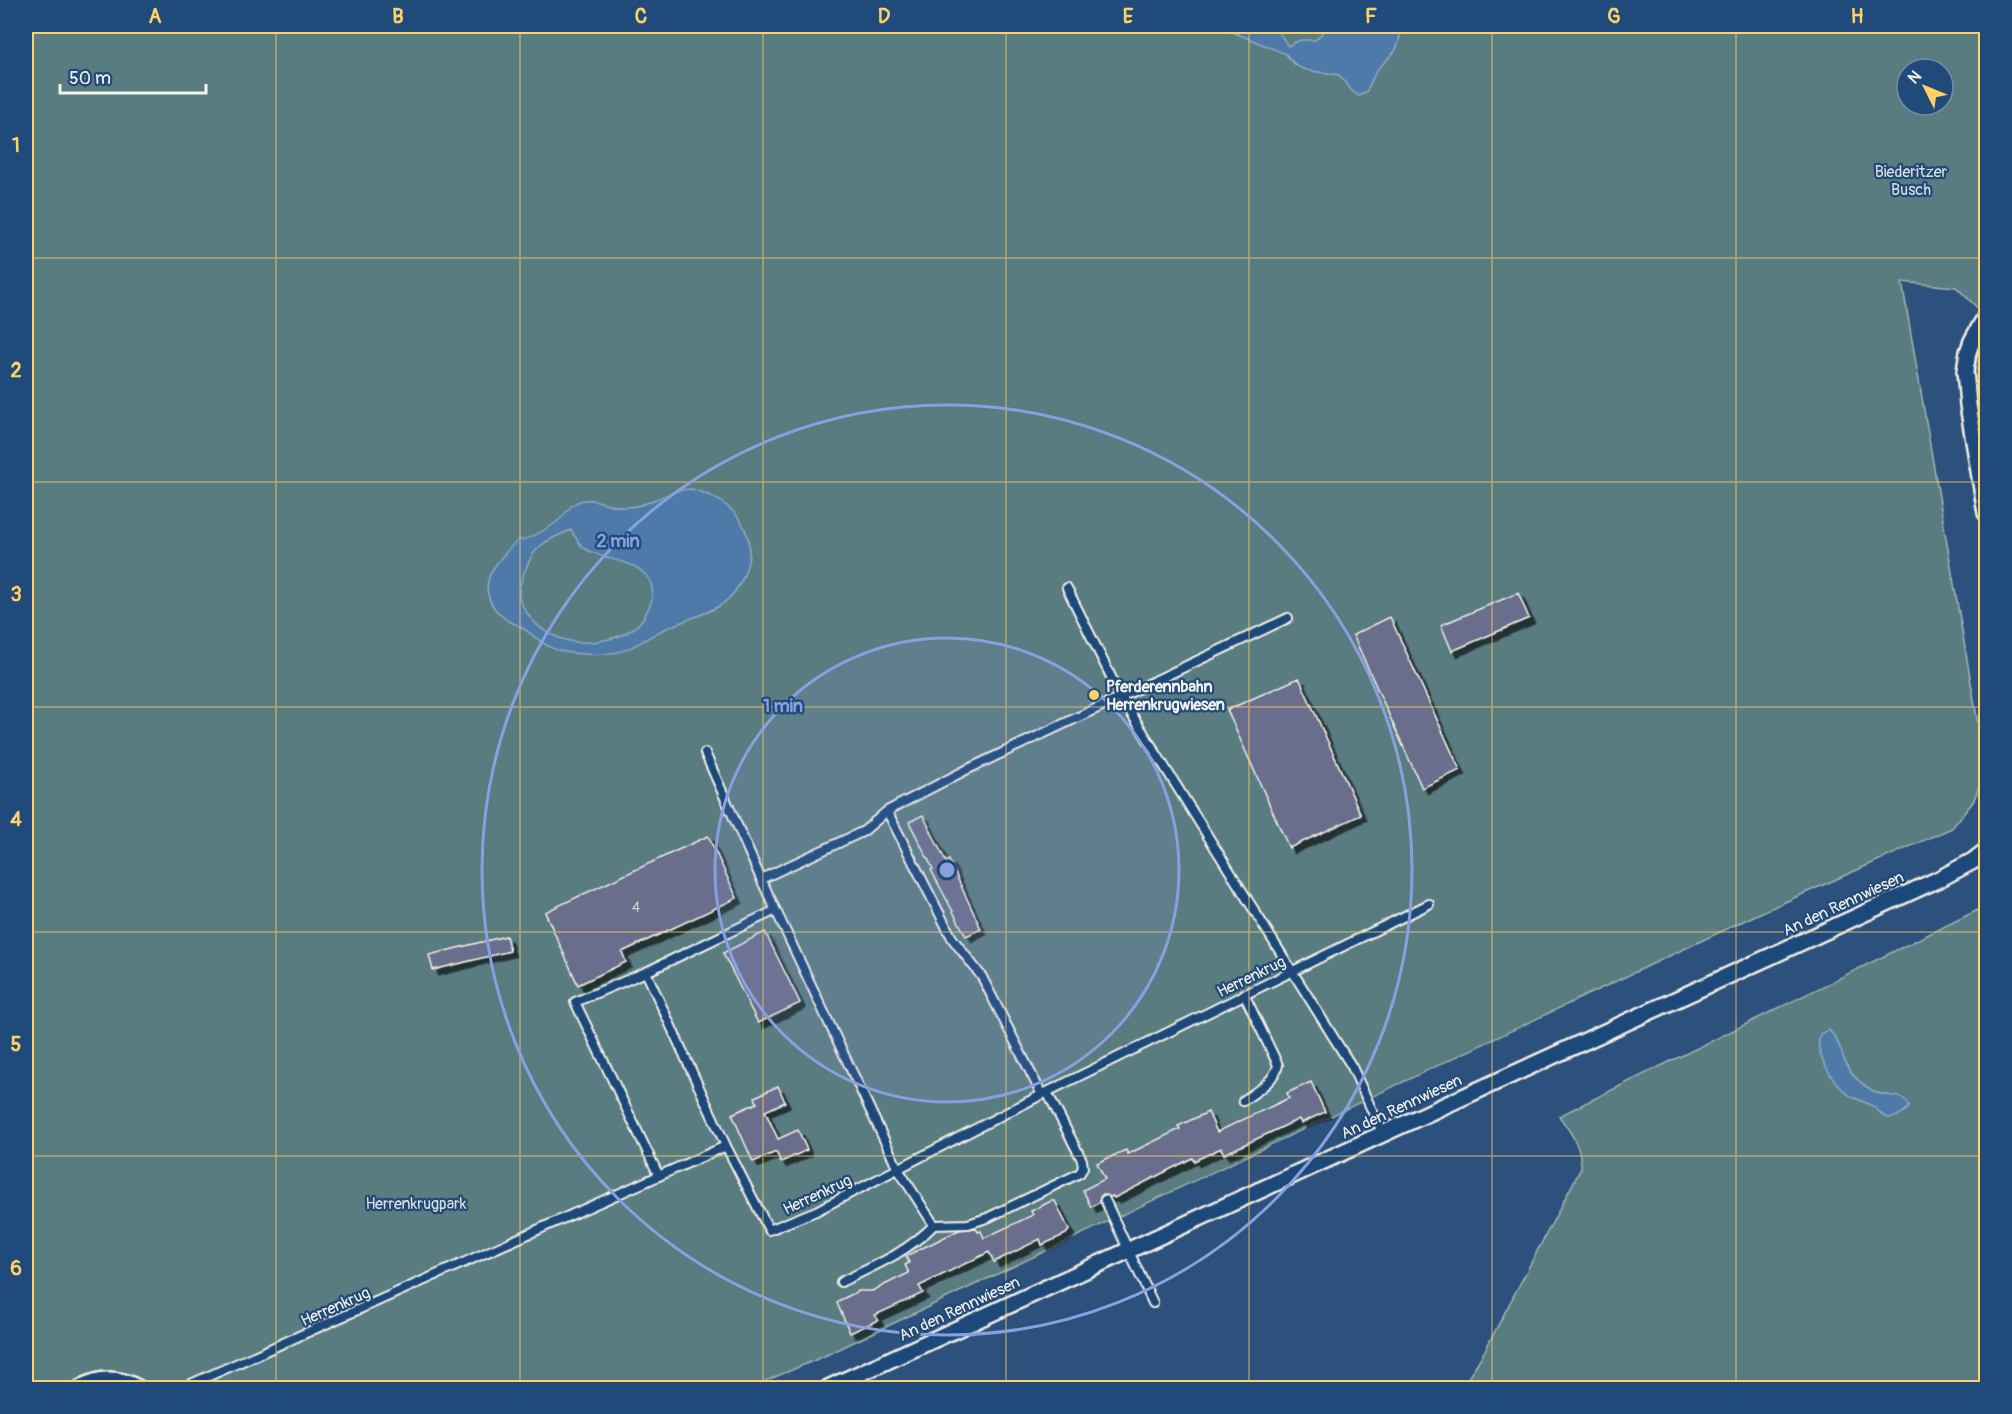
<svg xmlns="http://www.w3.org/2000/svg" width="2012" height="1414" font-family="Pangolin,sans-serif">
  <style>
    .green { fill: #597b80; stroke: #a6b6b4; stroke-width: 1.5; fill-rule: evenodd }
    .water { fill: #4d7aa9; stroke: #90aac2; stroke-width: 1.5; fill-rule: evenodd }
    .building { fill: #676e8b; stroke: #f4f1e8; stroke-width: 1.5; filter: url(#shadow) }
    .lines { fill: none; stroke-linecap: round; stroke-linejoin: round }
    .lane-casing { stroke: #f4f1e8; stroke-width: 12 }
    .street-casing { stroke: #f4f1e8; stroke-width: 20 }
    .lane { stroke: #1f4a7a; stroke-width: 8 }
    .street { stroke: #1f4a7a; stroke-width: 15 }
    .grid { fill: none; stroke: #ffd166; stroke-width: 1.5; stroke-opacity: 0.55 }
    .ring { fill: none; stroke: #88a0e0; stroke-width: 3 }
    .poi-dot { fill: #ffd166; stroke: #1f4a7a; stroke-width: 2 }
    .labels { text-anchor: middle; stroke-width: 4.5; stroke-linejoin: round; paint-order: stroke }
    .number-label { font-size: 14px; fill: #d1d0d1 }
    .park-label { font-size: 16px; fill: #dddfd8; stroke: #1f4a7a }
    .poi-label { font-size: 16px; font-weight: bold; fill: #f4f1e8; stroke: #1f4a7a; text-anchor: start }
    .street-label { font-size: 16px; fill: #f4f1e8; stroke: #1f4a7a }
    .centre { fill: #88a0e0; stroke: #1f4a7a; stroke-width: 3 }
    .ring-label { font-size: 18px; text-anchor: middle; font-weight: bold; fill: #88a0e0; stroke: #1f4a7a; stroke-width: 4.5; stroke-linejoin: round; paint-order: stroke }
    .neatline { fill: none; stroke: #ffd166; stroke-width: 2 }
    .grid-label { font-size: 20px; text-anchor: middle; font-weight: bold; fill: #ffd166 }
  </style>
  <defs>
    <filter id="shadow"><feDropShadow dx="5.5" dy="5.5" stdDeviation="0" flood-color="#0009"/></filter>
  </defs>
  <rect width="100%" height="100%" fill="#2d517d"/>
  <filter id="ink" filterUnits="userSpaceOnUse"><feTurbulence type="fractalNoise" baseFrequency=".0167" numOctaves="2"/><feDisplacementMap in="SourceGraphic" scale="12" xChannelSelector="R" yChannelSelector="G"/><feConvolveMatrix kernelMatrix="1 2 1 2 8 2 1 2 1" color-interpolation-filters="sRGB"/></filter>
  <g filter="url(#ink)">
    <path class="green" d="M26,26H1986V316L1956,287L1902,282L1986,770L1973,802L1952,828L1760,913L820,1358L749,1388H26ZM1907,69H1943V105H1907Z
      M1986,338V457C1980,421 1963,370 1986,338Z
      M1986,906V1388H1462L1484,1352L1581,1168C1582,1148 1571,1132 1559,1116Z"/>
    <path class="water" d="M1224,26H1275L1288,46L1300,40H1315L1329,26H1403L1396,50L1376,71L1367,91L1359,96L1352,91L1339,75C1317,69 1301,77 1286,54L1228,30Z
      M691,489C719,496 746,514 749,545C751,566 739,593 721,605C705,615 684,620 667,628C652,634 638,646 622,651C607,655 588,655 572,653C547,651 540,639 521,627C517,624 512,623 508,621C486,605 480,585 497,563C504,554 510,546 519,540C528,541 552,526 559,520C565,515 569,507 575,503C593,494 607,507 625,507C648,508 667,489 691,489ZM571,530C575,536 578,543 584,548C602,562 642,558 651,584C655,596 650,608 643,618C629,641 583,647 559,638C545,633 535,625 527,613C524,608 520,603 519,597C518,587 522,579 525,570C530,560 533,551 543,544C551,538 562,534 571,530Z
      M1829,1030C1841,1042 1841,1056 1848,1068C1853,1077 1865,1086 1873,1091C1884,1098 1907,1092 1909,1107C1905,1112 1897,1118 1889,1118C1882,1117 1879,1111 1874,1107C1866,1102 1857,1100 1849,1095C1834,1083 1813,1054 1820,1034Z"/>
    <path class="building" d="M1518,593L1529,618L1452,651L1441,625Z
      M1390,617L1460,770L1422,788L1353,635Z
      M1299,678L1361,815L1289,848L1227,710Z
      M923,815L946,862L949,860L981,929L966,936L931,870L933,869L909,822Z
      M708,836L737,898L622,952L626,962L578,985L545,912Z
      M765,932L800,1003L758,1023L723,953Z
      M506,936L510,951L433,970L429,955Z
      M1311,1082L1325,1112L1301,1123L1299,1119L1224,1154L1221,1148L1194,1161L1192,1158L1114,1198L1113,1196L1110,1197L1103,1194L1100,1197V1202L1091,1207L1083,1190L1105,1179L1097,1163L1126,1150L1128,1154L1180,1129L1178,1126L1208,1112L1217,1132L1289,1098L1287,1093Z
      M778,1086L785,1102L765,1111L778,1139L798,1130L807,1150L781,1162L776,1152L753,1162L732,1114L757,1103L755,1097Z
      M1051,1201H1055L1069,1230L1066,1234L1042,1245L1040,1239L994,1262L989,1252L919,1286L923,1293L875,1315L878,1320L850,1333L837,1303L840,1301V1300L859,1291H872L909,1273L905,1265L909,1263L906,1256L959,1230L976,1228L978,1232L981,1231L984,1238L1033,1215L1031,1211Z"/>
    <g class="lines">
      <defs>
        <path id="lane" d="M1067,588L1121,697L1352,1067L1383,1134
          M705,753L761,879
          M887,811L952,938L982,977L1042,1095
          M646,972L774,911
          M1243,1101C1255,1092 1275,1081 1278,1065L1244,994
          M659,1176L575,1002L646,972L726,1146
          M1105,1200L1153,1303
          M934,1225L898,1169L761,879L864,831L887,811L964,771L1288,618
          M841,1282C876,1265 906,1253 934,1225L968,1224L987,1218L1080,1173L1083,1167L1082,1160L1047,1092
          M182,1388L726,1146L769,1230L816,1211L1047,1092L1429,904"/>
        <path id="street" d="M1986,316L1972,341L1968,352L1965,371L1968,405L1986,513
          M81,1388C100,1377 119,1378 138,1388
          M828,1388L1939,879L1973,861L1986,851"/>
      </defs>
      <use href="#lane" class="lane-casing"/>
      <use href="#street" class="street-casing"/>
      <use href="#lane" class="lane"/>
      <use href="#street" class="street"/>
    </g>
  </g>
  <path class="grid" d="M276,26V1388M520,26V1388M763,26V1388M1006,26V1388M1249,26V1388M1492,26V1388M1736,26V1388M26,258H1986M26,482H1986M26,707H1986M26,932H1986M26,1156H1986"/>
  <circle cx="947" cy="870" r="232" fill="#88a0e0" fill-opacity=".12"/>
  <g class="ring">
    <circle cx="947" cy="870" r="232"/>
    <circle cx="947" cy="870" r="465"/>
  </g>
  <circle class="poi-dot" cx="1094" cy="695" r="6"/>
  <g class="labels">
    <g class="number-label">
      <text x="636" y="912">4</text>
    </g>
    <g class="park-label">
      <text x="1911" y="177">Biederitzer<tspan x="1911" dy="18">Busch</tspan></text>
      <text x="416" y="1209">Herrenkrugpark</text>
    </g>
    <g class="poi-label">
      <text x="1106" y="692">Pferderennbahn<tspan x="1106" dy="18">Herrenkrugwiesen</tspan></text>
    </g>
    <g class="street-label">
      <text transform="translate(1843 903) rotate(-25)" y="6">An den Rennwiesen</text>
      <text transform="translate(1251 976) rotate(-26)" y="6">Herrenkrug</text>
      <text transform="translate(1401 1106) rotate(-25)" y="6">An den Rennwiesen</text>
      <text transform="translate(817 1194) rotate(-25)" y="6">Herrenkrug</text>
      <text transform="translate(335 1306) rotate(-24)" y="6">Herrenkrug</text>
      <text transform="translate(959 1308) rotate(-25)" y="6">An den Rennwiesen</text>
    </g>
  </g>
  <circle cx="947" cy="870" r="9" class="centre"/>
  <g class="ring-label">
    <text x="618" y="547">2 min</text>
    <text x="783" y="712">1 min</text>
  </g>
  <rect width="2012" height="1414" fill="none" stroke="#1f4a7a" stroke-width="66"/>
  <g transform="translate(1925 87) rotate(313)"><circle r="28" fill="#1f4a7a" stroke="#748da6" stroke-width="1.5"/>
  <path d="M0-4.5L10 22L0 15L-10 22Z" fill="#ffd166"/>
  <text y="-9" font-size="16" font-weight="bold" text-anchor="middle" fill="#f4f1e8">N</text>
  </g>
  <path d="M60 84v9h146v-9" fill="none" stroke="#f4f1e8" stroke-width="3"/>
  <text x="69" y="84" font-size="18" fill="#f4f1e8" stroke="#1f4a7a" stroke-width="4.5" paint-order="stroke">50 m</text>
  <rect x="33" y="33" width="1946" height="1348" class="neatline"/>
  <g class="grid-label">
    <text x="155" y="23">A</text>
    <text x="398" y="23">B</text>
    <text x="641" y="23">C</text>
    <text x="884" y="23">D</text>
    <text x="1128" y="23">E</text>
    <text x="1371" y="23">F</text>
    <text x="1614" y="23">G</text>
    <text x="1857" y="23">H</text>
    <text x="16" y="152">1</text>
    <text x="16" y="377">2</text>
    <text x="16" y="601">3</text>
    <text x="16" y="826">4</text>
    <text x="16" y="1051">5</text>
    <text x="16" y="1275">6</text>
  </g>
</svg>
